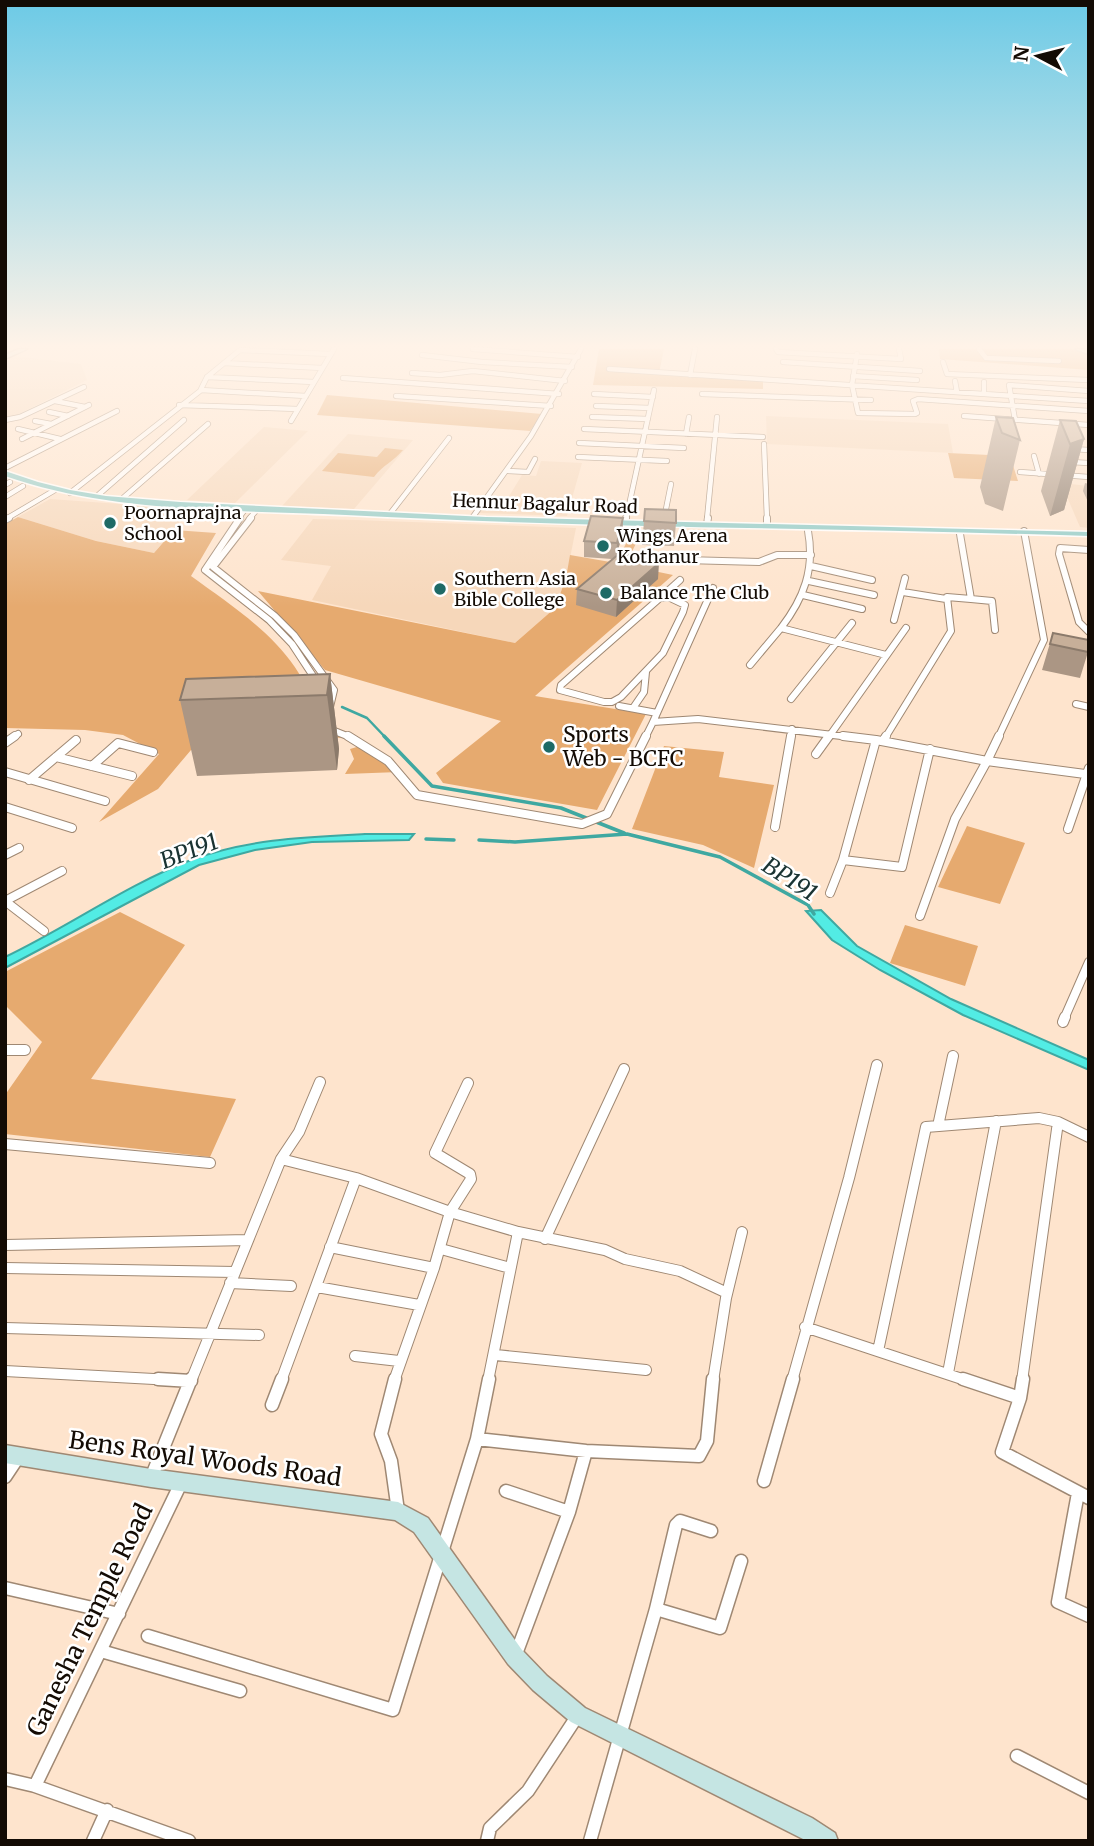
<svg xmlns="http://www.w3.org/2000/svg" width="1094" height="1846" font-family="Merriweather,serif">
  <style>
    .built { fill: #f6d7ba }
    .green { fill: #e6aa6f }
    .water { fill: #52ece4; stroke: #3fa8a1; stroke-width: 2 }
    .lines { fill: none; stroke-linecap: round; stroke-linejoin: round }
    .stream-far1 { stroke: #3fa8a1; stroke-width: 2.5 }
    .stream { stroke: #3fa8a1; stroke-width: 3.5 }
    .street-far4-casing { stroke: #9f8873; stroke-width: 6 }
    .street-far3-casing { stroke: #9f8873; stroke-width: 8 }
    .street-far2-casing { stroke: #9f8873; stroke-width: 10 }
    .street-far1-casing { stroke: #9f8873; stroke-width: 12 }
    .street-casing { stroke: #9f8873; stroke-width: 15 }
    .secondary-casing { stroke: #9f8873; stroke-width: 3 }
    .primary-casing { stroke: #fff; stroke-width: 3 }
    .street-far4 { stroke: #fff; stroke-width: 4.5 }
    .street-far3 { stroke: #fff; stroke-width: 6 }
    .street-far2 { stroke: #fff; stroke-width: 8 }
    .street-far1 { stroke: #fff; stroke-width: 10 }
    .street { stroke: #fff; stroke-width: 12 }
    .secondary { fill: #c5e5e3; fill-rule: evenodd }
    .primary { fill: #8bcac7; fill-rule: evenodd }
    .wall { fill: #ab9684 }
    .shaded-wall { fill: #8b7a6b }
    .building { fill: #c7af99; stroke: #8b7a6b; stroke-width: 2 }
    .poi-dot { fill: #1e6a66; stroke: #fff; stroke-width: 2.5 }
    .labels { text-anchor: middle; stroke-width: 5; stroke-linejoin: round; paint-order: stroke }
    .far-street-label { font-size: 18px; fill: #130b04; stroke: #fff }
    .far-poi-label { font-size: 18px; fill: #130b04; stroke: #fff; text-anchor: start }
    .poi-label { font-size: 21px; fill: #130b04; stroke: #fff; text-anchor: start }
    .water-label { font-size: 23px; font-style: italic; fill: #1a3332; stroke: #fff }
    .near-street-label { font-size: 24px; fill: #130b04; stroke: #fff }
  </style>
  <rect width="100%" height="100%" fill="#fee4cd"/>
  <path class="built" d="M13,356L81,364L87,380L15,416L5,417V359Z
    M766,416L948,424L953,453L767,444Z
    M264,427L308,431L235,503L187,500Z
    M348,434L413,440L354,509L282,506Z
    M541,461L582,463L567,516L478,513L488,500L506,501L522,475L536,476Z
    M1061,483L1089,486V528L1080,527Z
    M50,499L190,509L154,553L96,541L18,517Z
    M313,519L356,520L576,528L566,578L555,608L515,643L312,600L331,566L281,560Z"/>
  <path class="green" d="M599,349H664L659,373L763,380V389L593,385Z
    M939,349H1073L1089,354V370L940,359Z
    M327,395L542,414L530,431L317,415Z
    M385,448L403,450C394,461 383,465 374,477L322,471L338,453L377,457Z
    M948,453L1010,456L1018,481L954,478Z
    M18,517L96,541L154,553L174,530L216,533L191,576C243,614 307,653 317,723L352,737L205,745L191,750L158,789L99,822L159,754L123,735L85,730L5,728V524Z
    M633,530H643L625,565L673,575L535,696L646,714L597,810L443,783L436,773L501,721L325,670L258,591L515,643L555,608L566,578L570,555L616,563Z
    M367,744L377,749L399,772L345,774L354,759L350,749Z
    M664,746L724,752L719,777L774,785L754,868L703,845L632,829Z
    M967,826L1025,843L1000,904L938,887Z
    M120,912L185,945L91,1079L236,1099L210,1157L5,1134V1095L42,1042L5,1005V972Z
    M905,925L978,946L965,986L890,963Z"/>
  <path class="water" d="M365,834H414L409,840L312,842L255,850L199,865L5,968V957C68,927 126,885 191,860C247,839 305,837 365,834Z
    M821,910L857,946L951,999L1089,1060V1070L963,1015L880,970L832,940L806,911Z"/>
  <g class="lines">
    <path class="stream-far1" d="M342,707L367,718L386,738"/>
    <path class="stream" d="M384,736L432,786L561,808L624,833
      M426,839L454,840
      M479,840L515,842L627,834L720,857L808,905L814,914"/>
    <defs>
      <path id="street-far4" d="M473,349L578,357
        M776,349L778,352L901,359L899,349
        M979,349L986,358L1059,361
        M857,354L852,385L858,413L915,414L917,413L913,401L918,399L1089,411
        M422,355L482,362L572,367
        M783,362L920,371
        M943,362L947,374L1089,380
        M224,363L322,368
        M609,369L1089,401
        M412,373L440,375L473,371L565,381
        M690,375L695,349
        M853,376L917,380
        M207,377L314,382
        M343,378L559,394
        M955,381L957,392
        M984,382V394
        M201,390L306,396
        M594,394L653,397
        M702,394L871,400
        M396,396L551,406
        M55,401L85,407
        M179,405L298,409
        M596,406L650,408
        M49,412L68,416
        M964,416L1089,425
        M592,417L648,419
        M5,420L20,417L84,387
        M1015,420L1009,385L1089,391
        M35,421L51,424
        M291,421L334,349
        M18,429L60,439
        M584,429L763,437
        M686,434L689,417
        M22,439L89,405
        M579,443L684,448
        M764,444L767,519
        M1072,449L1089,450
        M1034,456L1039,474
        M578,457L667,461
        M1070,462L1089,463
        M5,468L117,411
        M508,471L528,472L535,459
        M1020,472L1089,477
        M5,485L10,482
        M70,493L200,391L207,377L240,350L330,354
        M97,496L184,420
        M5,497L23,486
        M123,498L208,424
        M389,515L449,438
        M472,518L531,436L581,349
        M6,519L55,490
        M238,519L244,511
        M249,519L255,512
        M626,519L654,390
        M664,519L671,484
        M707,519L717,417"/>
      <path id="street-far3" d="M240,518L205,570L269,620L292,644L317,682
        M251,518L213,567L275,616L294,635L334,690L329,711
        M767,518V525
        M5,520L9,518
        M625,522L626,518
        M707,524L708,518
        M1089,550L1060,548L1059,554L1079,622L1089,632
        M648,559L759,562L777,555H811
        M811,566L872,580
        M809,581L874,595
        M903,592L946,599
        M803,595L862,609
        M668,597L685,605L683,612L663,653L621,697L612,702H604L560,690L561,685L660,598Z
        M660,598L680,580
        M971,599L992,601L995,630
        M894,620L905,578
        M781,628C804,598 815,569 808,531
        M750,665L781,628L886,655
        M791,699L852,623
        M1076,704L1089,707
        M619,706L657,713
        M633,708L644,692L646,672
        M653,722L713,588
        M327,728L352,738
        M12,738L18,734
        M645,738L653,722L698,719L858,738
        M790,738L792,729
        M828,738L906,628
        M885,738L951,631L947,597L971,599L960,534
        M998,738L1044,640L1024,531"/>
      <path id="street-far2" d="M348,736L388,761L417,795L582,824L607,814L646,736
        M999,736L987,761L1085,774
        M876,740L987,761L955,819L920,916
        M883,741L886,736
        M5,743L15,736
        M816,754L829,736
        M56,757L132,776
        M92,766L118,743L153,752
        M5,772L105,801
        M29,780L76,740
        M5,807L72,828
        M775,827L791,736
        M1068,829L1089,768
        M5,855L19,848
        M843,860L902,867L930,749
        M830,893L843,860L876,740L843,736
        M5,901L62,871
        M5,901L44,931
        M1064,1019L1089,962"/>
      <path id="street-far1" d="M1063,1022L1065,1017
        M5,1050H25
        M938,1126L953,1056
        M5,1144L210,1163
        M281,1159L356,1178L450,1212L471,1179L470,1174L435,1153L468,1083
        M545,1239L624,1069
        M5,1245L248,1240
        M330,1247L434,1268
        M441,1249L510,1268
        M5,1268L235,1272
        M230,1283L291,1286
        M317,1287L419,1305
        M805,1327L968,1381
        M5,1328L259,1335
        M878,1351L926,1127L1039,1118L1058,1122L1089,1137
        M496,1355L646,1370
        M355,1356L399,1361
        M5,1371L191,1381
        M948,1373L996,1121
        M191,1381L281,1159L299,1132L320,1082
        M281,1381L356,1178
        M394,1381L434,1268L450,1212L518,1232
        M488,1381L518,1232L605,1250L625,1259L680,1271L725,1292
        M713,1381L726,1298L742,1232
        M792,1381L849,1178L877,1065
        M1022,1381L1058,1122"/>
      <path id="street" d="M158,1379L191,1381
        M395,1379L381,1434L391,1461L398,1511
        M963,1379L1020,1398
        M1023,1379L1020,1398L1002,1452L1089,1498
        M272,1405L282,1379
        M477,1439L586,1451L699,1456L707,1441L713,1379
        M5,1477L19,1456
        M151,1478L191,1379
        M182,1481L35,1786L189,1841
        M764,1481L793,1379
        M506,1491L569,1512
        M1078,1493L1058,1602L1089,1616
        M5,1588L119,1614
        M656,1609L720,1628L741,1561
        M148,1636L393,1710L477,1439L489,1379
        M101,1651L240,1691
        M516,1654L569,1512L586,1451
        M1017,1756L1089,1793
        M5,1779L35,1786
        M93,1841L107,1810
        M487,1841L490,1828L528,1791L578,1715
        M590,1841L656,1609L676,1525L680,1521L711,1531"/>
      <path id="secondary" d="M19,349H27L5,359V355Z
        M1076,349L1089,350V354L1077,350Z
        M5,1445L151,1469L398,1502L428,1518L522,1650L547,1676L585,1708L812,1818L835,1833L838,1841H807L571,1722L533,1690L508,1664L414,1532L395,1520L151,1487L5,1463Z"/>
      <path id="primary" d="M5,471L38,482L70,490L106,496L180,502L486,517L1089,532V536C841,528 593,528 346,515C235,510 110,513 5,476Z"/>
    </defs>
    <use href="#street-far4" class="street-far4-casing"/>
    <use href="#street-far3" class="street-far3-casing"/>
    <use href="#street-far2" class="street-far2-casing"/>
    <use href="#street-far1" class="street-far1-casing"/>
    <use href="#street" class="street-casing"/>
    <use href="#secondary" class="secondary-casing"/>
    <use href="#primary" class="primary-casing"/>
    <use href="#street-far4" class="street-far4"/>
    <use href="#street-far3" class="street-far3"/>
    <use href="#street-far2" class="street-far2"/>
    <use href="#street-far1" class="street-far1"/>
    <use href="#street" class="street"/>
    <use href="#secondary" class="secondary"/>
    <use href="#primary" class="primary"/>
  </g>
  <path class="wall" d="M996,417L1020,440L1003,511L985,504L980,487Z
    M1060,420L1084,439L1064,510L1050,516L1041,491Z
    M1085,483L1089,484V504L1083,491Z
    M645,509L676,523L674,546L642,545Z
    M623,518L622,534L617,555L658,579L616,617L576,605L577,589L612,559L584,557V541Z
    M1053,633L1088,652L1080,678L1042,670Z
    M330,674L339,749L337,770L197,776L180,700Z"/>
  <path class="shaded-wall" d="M1084,439L1064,510L1050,516L1070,444Z
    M623,518L622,534L616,559L617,543Z
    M659,563L658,579L616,617L617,600Z
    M330,674L339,749L337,770L327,695Z"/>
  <path class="building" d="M996,417L1013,418L1020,440L1002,433Z
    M1060,420L1076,421L1084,439L1070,444Z
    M645,509L676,510V523L644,521Z
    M591,516L623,518L617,543L584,541Z
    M620,553L659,563L617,600L577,589Z
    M1053,633L1089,640L1088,652L1050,644Z
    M330,674L327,695L180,700L186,679Z"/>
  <linearGradient id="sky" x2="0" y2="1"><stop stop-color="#6ccae6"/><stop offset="0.57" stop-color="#fff3e8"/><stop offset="1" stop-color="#fff3e8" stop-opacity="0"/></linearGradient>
  <rect width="1094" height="607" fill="url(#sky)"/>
  <g class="poi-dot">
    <circle cx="110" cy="523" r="7"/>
    <circle cx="603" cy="546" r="7"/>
    <circle cx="440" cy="589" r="7"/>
    <circle cx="606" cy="593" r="7"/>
    <circle cx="549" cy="747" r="7"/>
  </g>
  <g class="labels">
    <g class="far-street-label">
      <text transform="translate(545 504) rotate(2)" y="6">Hennur Bagalur Road</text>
    </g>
    <g class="far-poi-label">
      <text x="124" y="519">Poornaprajna<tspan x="124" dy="21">School</tspan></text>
      <text x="617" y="542">Wings Arena<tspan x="617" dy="21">Kothanur</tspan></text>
      <text x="454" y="585">Southern Asia<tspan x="454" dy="21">Bible College</tspan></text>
      <text x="620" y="599">Balance The Club</text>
    </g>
    <g class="poi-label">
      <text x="563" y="742">Sports<tspan x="563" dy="24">Web - BCFC</tspan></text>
    </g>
    <g class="water-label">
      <text transform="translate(189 851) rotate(-21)" y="8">BP191</text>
      <text transform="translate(790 879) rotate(33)" y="8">BP191</text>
    </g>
    <g class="near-street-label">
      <text transform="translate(205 1459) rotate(8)" y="8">Bens Royal Woods Road</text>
      <text transform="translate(90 1620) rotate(-64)" y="8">Ganesha Temple Road</text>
    </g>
  </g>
  <rect width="1094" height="1846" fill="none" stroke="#130b04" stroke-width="14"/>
  <g transform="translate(1038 56) rotate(277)" stroke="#ffffff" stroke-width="5" paint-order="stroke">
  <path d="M0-5L12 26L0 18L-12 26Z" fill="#130b04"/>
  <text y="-10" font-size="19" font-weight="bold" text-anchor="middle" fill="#130b04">N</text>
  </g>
</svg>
